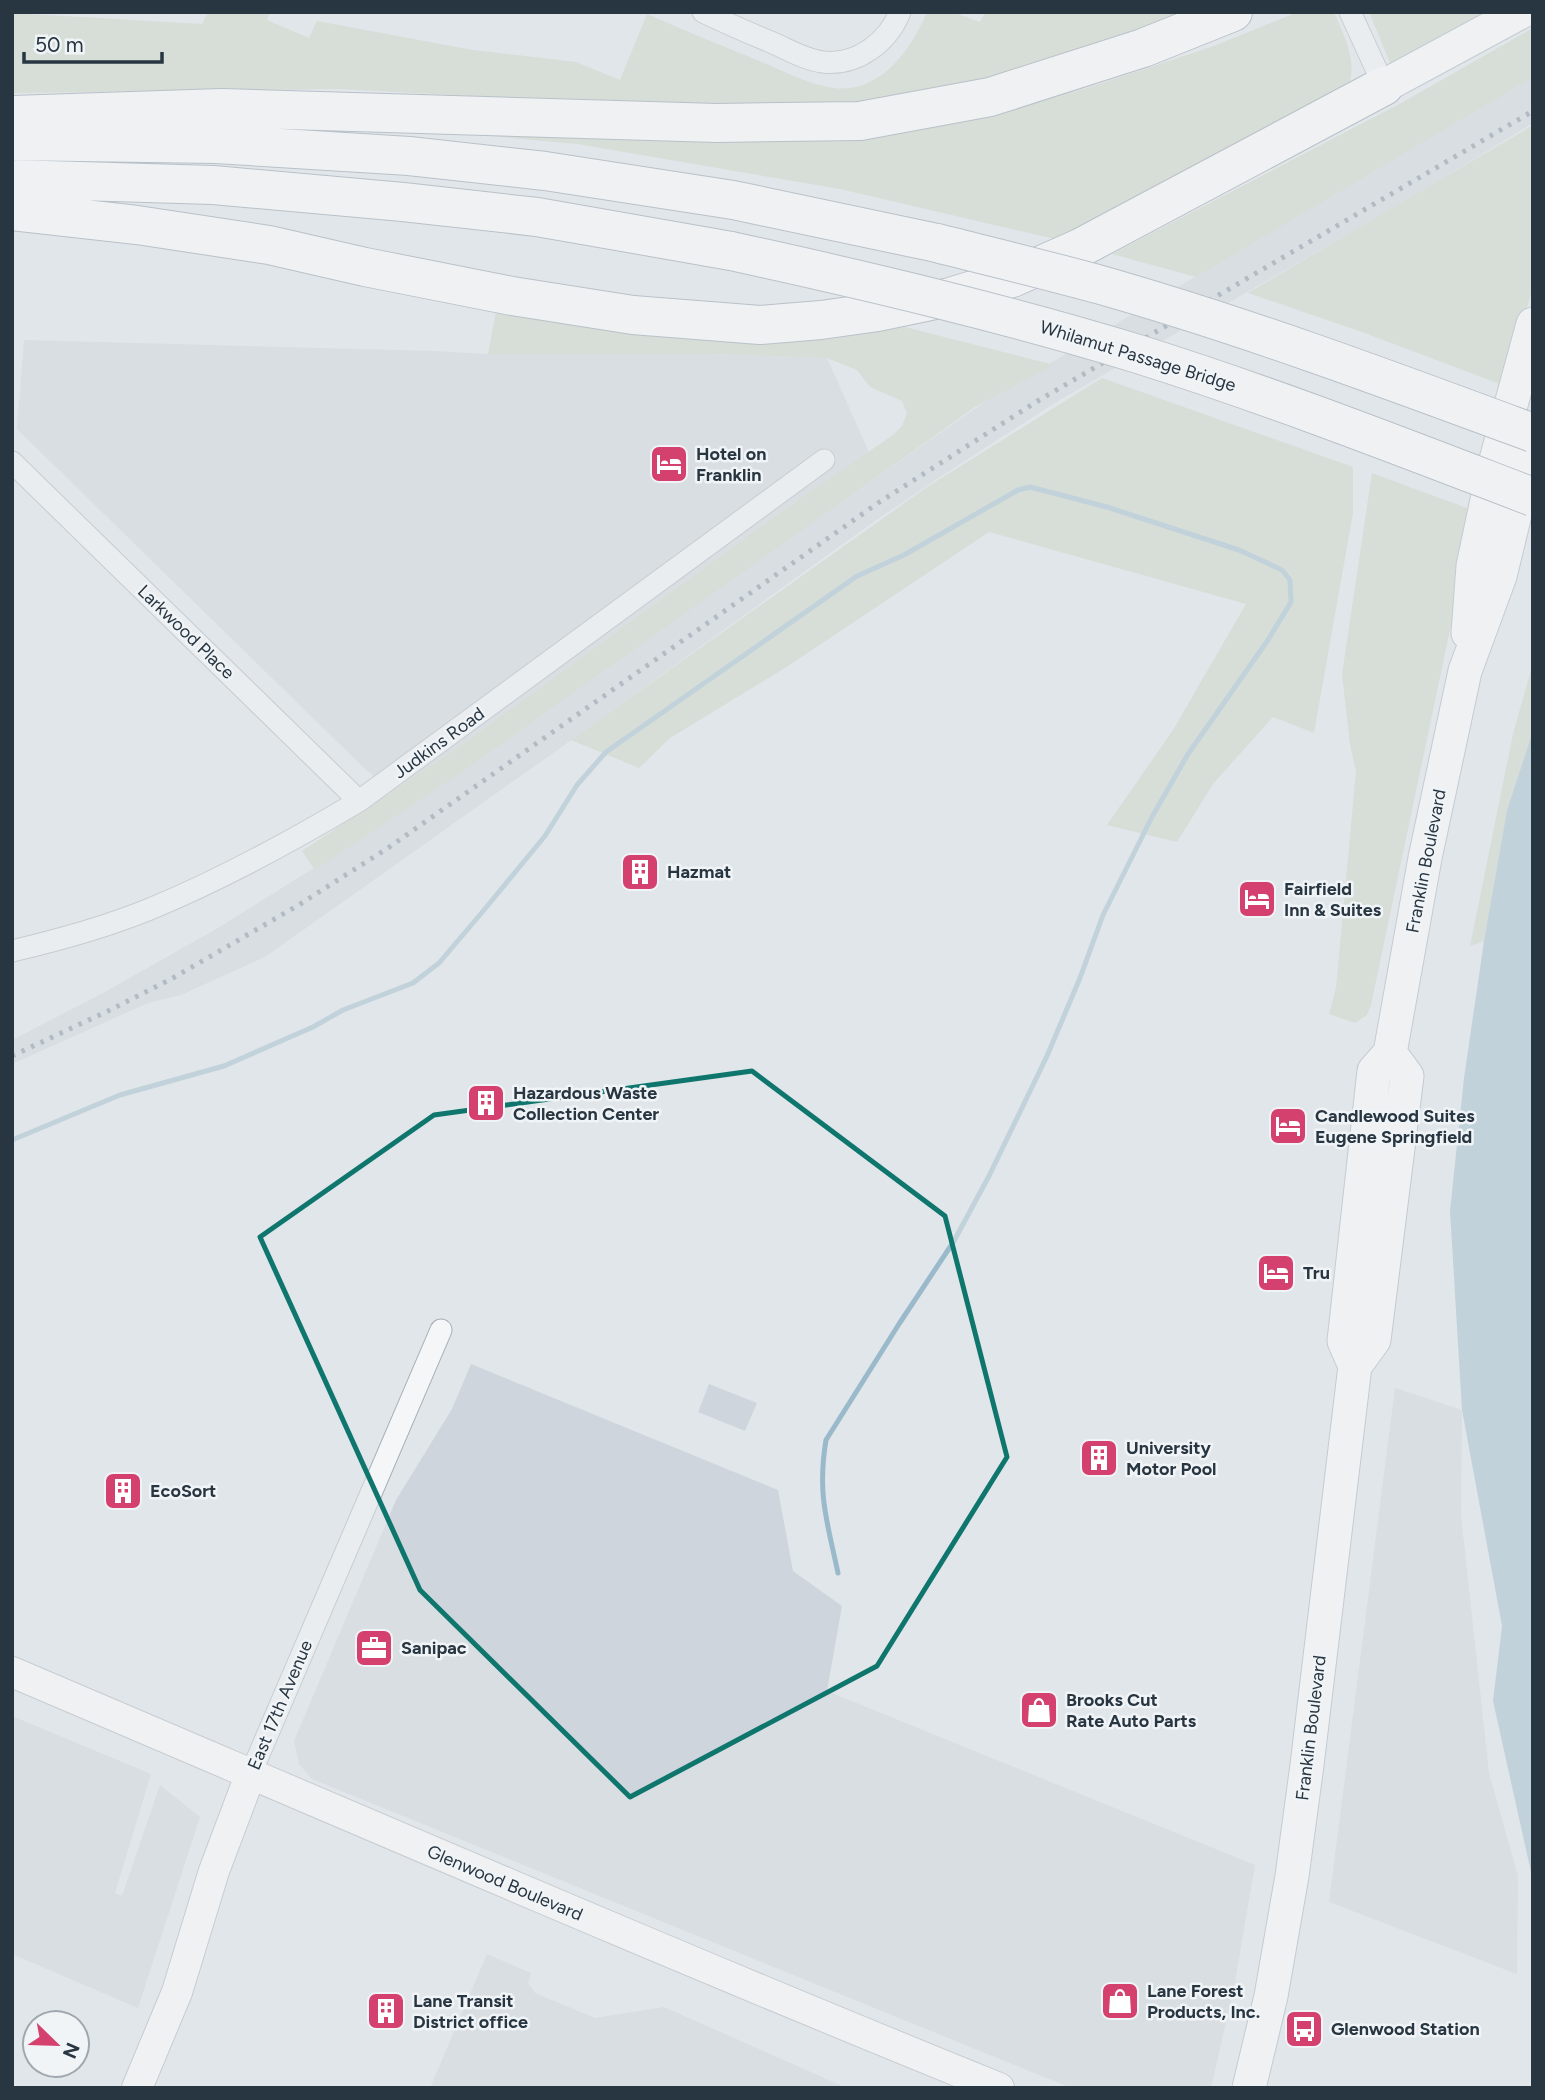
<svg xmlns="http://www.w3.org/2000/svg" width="1545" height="2100" font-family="Figtree,sans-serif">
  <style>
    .built { fill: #cfd5dc }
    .green { fill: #c9d4c1 }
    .water { fill: #9abacb }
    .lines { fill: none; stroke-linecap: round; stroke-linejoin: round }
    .stream { stroke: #9abacb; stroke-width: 5 }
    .street-casing { stroke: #a6aeb4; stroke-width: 23 }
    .secondary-casing { stroke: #a6aeb4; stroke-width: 32 }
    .primary-casing { stroke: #9facb6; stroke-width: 35 }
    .highway-casing { stroke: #8796a1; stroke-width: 40 }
    .street { stroke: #f4f6f8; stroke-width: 21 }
    .secondary { stroke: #fff; stroke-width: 30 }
    .primary { stroke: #fff; stroke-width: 33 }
    .highway { stroke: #fff; stroke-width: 38 }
    .rail { stroke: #798894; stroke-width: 5; stroke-dasharray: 3.5 7; stroke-linecap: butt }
    .highway-bridge-casing { stroke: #8796a1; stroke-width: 40; stroke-linecap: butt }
    .highway-bridge { stroke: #fff; stroke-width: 38 }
    .marked { fill: none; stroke: #0f766e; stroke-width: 5; stroke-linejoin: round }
    .labels { text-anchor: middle; stroke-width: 5; stroke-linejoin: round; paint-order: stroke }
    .street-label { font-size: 18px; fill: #283642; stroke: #f0f4f7 }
    .poi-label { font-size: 18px; font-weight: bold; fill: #283642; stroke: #f0f4f7; text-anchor: start }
  </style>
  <rect width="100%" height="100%" fill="#e1e6ea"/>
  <path class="built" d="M1533,76V123L1402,203L1058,401L940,477L872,523L556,751L265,957L181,995L148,1003L12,1064V1040L103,993L218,928L336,854L983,403Z
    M24,340L433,351L488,354H711L827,358L869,452L775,516L456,749L392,792L363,767L17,429Z
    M471,1364L778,1490L793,1571L842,1606L827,1691L1255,1865L1235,1982L1211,2088H1071L312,1779L299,1764L294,1741L396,1500L452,1409Z
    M709,1384L757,1403L745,1431L698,1412Z
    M1395,1388L1462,1410L1461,1515L1489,1773L1518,1876L1517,1974L1329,1902Z
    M12,1716L151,1774L115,1893L122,1896L160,1785L200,1817L138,2008L12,1954Z
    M487,1954L531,1973L528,1983L535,1993L595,2018L664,2007L847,2088H430Z"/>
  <path class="green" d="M208,12H270L267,20L309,38L317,21L473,50L576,62L620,80L647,14C683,30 720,45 757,60C781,70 807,84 833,88C880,94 911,50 927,12H952L980,22L985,12H1196L1060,60L954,86L864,101L790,107L622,104L338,89L12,93V13L202,24Z
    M1298,12H1334C1344,36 1357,59 1349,85L1068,242L840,189L577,144L370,125L982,117L1087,88L1214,46Z
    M1369,12H1501L1391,65Z
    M1533,28V77L1196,277L1112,254L1403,102Z
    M1533,125V286L1505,386L1365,333L1248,293Z
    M496,311L775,342L831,339L905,327L1054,365L975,407L462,772L315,870L302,851L456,749L775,516L893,435L902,426L907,413L902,401L870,387L857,370L827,358L711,354H488Z
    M1102,378L1353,467V513L1314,733L1273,717L1213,784L1177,842L1107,825L1173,730L1246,604L989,532L785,668L670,738L639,768L571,740L927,487Z
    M1372,473L1475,511L1371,1005L1367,1015L1355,1023L1329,1014L1336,988L1356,771L1350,745L1342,674Z
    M1533,663V731L1507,810L1484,941L1470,946L1513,734Z"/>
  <path class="water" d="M1533,731V1881L1493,1701L1502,1626L1462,1410L1450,1211L1464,1078L1484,941L1507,810Z"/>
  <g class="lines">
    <path class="stream" d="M12,1140L120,1095L224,1066L313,1027L343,1010L413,983L439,963L484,910L545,836L577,785L606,752L857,576L904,555L1018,490L1030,487L1107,507L1239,550L1282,570L1290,580L1291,602L1268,640L1188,754L1153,815L1103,915L1080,978L1047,1056L989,1176L954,1241L899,1324L826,1440C817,1494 827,1521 838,1573"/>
    <defs>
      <path id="street" d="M703,12C726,23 749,33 773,43C789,50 806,60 823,62C857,66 888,42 900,12
        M1350,12L1384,86
        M12,462L359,801
        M12,951C59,940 106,927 150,909C223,879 292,841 359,801L824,460
        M251,1773L441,1330"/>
      <path id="secondary" d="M12,1672C341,1812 668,1954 999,2088
        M137,2088L177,1992L214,1871L251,1773"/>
      <path id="primary" d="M1384,86L1521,12
        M1468,633L1473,566L1494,467L1533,324
        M1355,1366L1374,1340L1407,1076L1390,1053
        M1249,2088L1271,1996L1292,1876L1307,1765L1355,1366L1344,1341L1374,1071L1390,1053L1425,858L1465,671L1500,576L1533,440"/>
      <path id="highway" d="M12,115L222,108L717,123L860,121L990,97L1143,48L1233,12
        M12,141L216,144L409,156L545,171L733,200L937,243
        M12,179L213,185L403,202L537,217L731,251
        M12,211L137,225L269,245L365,267L512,296L633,315L760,325L821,320L878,312L950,297L1012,278L1080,248L1384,86"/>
    </defs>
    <use href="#street" class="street-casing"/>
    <use href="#secondary" class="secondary-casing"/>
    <use href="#primary" class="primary-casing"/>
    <use href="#highway" class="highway-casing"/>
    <use href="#street" class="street"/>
    <use href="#secondary" class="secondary"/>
    <use href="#primary" class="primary"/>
    <use href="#highway" class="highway"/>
    <path class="rail" d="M12,1056L108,1011L173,978L297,906L388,848L878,503L1036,402L1533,111"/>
    <defs>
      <path id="highway-bridge" d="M937,243C992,257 1047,270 1101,285C1248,327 1390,380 1533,433
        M731,251C868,281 1004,313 1138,354C1272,396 1402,447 1533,497"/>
    </defs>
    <use href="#highway-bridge" class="highway-bridge-casing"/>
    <use href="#highway-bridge" class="highway-bridge"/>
  </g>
  <path d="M0 0H1545V2100H0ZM752,1071L945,1216L1007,1457L877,1666L630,1797L420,1590L260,1237L434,1115Z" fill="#e1e6ea" fill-opacity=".55" fill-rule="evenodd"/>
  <path class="marked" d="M752,1071L945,1216L1007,1457L877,1666L630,1797L420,1590L260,1237L434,1115Z"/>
  <defs>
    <symbol id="hotel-square" viewBox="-11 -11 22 22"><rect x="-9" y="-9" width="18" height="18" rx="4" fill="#d4416f" stroke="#f0f4f7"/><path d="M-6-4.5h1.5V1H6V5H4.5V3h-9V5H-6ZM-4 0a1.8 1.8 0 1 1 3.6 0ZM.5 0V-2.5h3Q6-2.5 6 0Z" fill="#fff"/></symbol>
    <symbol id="building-square" viewBox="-11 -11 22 22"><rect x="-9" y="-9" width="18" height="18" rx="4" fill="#d4416f" stroke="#f0f4f7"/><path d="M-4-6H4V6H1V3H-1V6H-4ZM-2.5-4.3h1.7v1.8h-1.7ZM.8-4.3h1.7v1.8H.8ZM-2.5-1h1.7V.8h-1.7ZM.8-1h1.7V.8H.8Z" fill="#fff"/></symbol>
    <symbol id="office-square" viewBox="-11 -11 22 22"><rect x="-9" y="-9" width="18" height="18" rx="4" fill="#d4416f" stroke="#f0f4f7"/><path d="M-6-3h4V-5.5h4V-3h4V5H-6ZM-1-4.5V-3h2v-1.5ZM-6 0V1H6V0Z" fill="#fff"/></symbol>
    <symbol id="shop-square" viewBox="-11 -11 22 22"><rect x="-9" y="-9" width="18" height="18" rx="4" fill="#d4416f" stroke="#f0f4f7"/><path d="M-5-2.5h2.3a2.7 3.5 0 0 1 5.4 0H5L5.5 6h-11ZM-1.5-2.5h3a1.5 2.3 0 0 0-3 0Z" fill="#fff"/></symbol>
    <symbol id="bus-square" viewBox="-11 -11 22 22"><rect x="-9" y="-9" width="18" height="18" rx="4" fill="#d4416f" stroke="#f0f4f7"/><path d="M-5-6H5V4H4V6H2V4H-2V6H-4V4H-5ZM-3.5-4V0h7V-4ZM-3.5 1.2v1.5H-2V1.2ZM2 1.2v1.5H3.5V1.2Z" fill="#fff"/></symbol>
  </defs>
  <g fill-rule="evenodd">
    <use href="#hotel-square" x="647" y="442" width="44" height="44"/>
    <use href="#building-square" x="618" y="850" width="44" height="44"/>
    <use href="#hotel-square" x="1235" y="877" width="44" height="44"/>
    <use href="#building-square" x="464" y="1081" width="44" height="44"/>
    <use href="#hotel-square" x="1266" y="1104" width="44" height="44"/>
    <use href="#hotel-square" x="1254" y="1251" width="44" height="44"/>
    <use href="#building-square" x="1077" y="1436" width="44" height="44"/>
    <use href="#building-square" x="101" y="1469" width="44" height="44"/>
    <use href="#office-square" x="352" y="1626" width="44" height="44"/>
    <use href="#shop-square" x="1017" y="1688" width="44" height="44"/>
    <use href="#shop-square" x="1098" y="1979" width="44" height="44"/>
    <use href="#building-square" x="364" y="1989" width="44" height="44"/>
    <use href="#bus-square" x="1282" y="2007" width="44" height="44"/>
  </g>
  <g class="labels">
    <g class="street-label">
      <text transform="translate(1138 356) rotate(17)" y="6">Whilamut Passage Bridge</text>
      <text transform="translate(186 632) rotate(44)" y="6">Larkwood Place</text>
      <text transform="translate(439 743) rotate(-36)" y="6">Judkins Road</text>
      <text transform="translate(1426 861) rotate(-79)" y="6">Franklin Boulevard</text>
      <text transform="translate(280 1705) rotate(-67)" y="6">East 17th Avenue</text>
      <text transform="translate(1311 1728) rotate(-83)" y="6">Franklin Boulevard</text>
      <text transform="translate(505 1883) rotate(23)" y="6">Glenwood Boulevard</text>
    </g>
    <g class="poi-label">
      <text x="696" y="460">Hotel on<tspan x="696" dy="21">Franklin</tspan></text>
      <text x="667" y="878">Hazmat</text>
      <text x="1284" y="895">Fairfield<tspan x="1284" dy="21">Inn &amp; Suites</tspan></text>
      <text x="513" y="1099">Hazardous Waste<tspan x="513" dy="21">Collection Center</tspan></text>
      <text x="1315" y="1122">Candlewood Suites<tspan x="1315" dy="21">Eugene Springfield</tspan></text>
      <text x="1303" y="1279">Tru</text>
      <text x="1126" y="1454">University<tspan x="1126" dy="21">Motor Pool</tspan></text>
      <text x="150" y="1497">EcoSort</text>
      <text x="401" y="1654">Sanipac</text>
      <text x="1066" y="1706">Brooks Cut<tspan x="1066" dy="21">Rate Auto Parts</tspan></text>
      <text x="1147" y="1997">Lane Forest<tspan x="1147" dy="21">Products, Inc.</tspan></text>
      <text x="413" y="2007">Lane Transit<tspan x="413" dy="21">District office</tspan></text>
      <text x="1331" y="2035">Glenwood Station</text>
    </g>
  </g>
  <rect width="1545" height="2100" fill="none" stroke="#283642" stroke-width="28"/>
  <g transform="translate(56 2044) rotate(113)"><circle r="33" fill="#f0f4f7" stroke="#a0a8af" stroke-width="2"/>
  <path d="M0-5L12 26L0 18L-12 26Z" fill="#d4416f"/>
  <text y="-10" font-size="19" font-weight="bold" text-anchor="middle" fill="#283642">N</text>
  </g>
  <path d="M24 52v10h138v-10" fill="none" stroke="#283642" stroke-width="3.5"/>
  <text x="35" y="52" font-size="21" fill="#283642" stroke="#f0f4f7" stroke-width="5" paint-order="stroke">50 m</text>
</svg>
